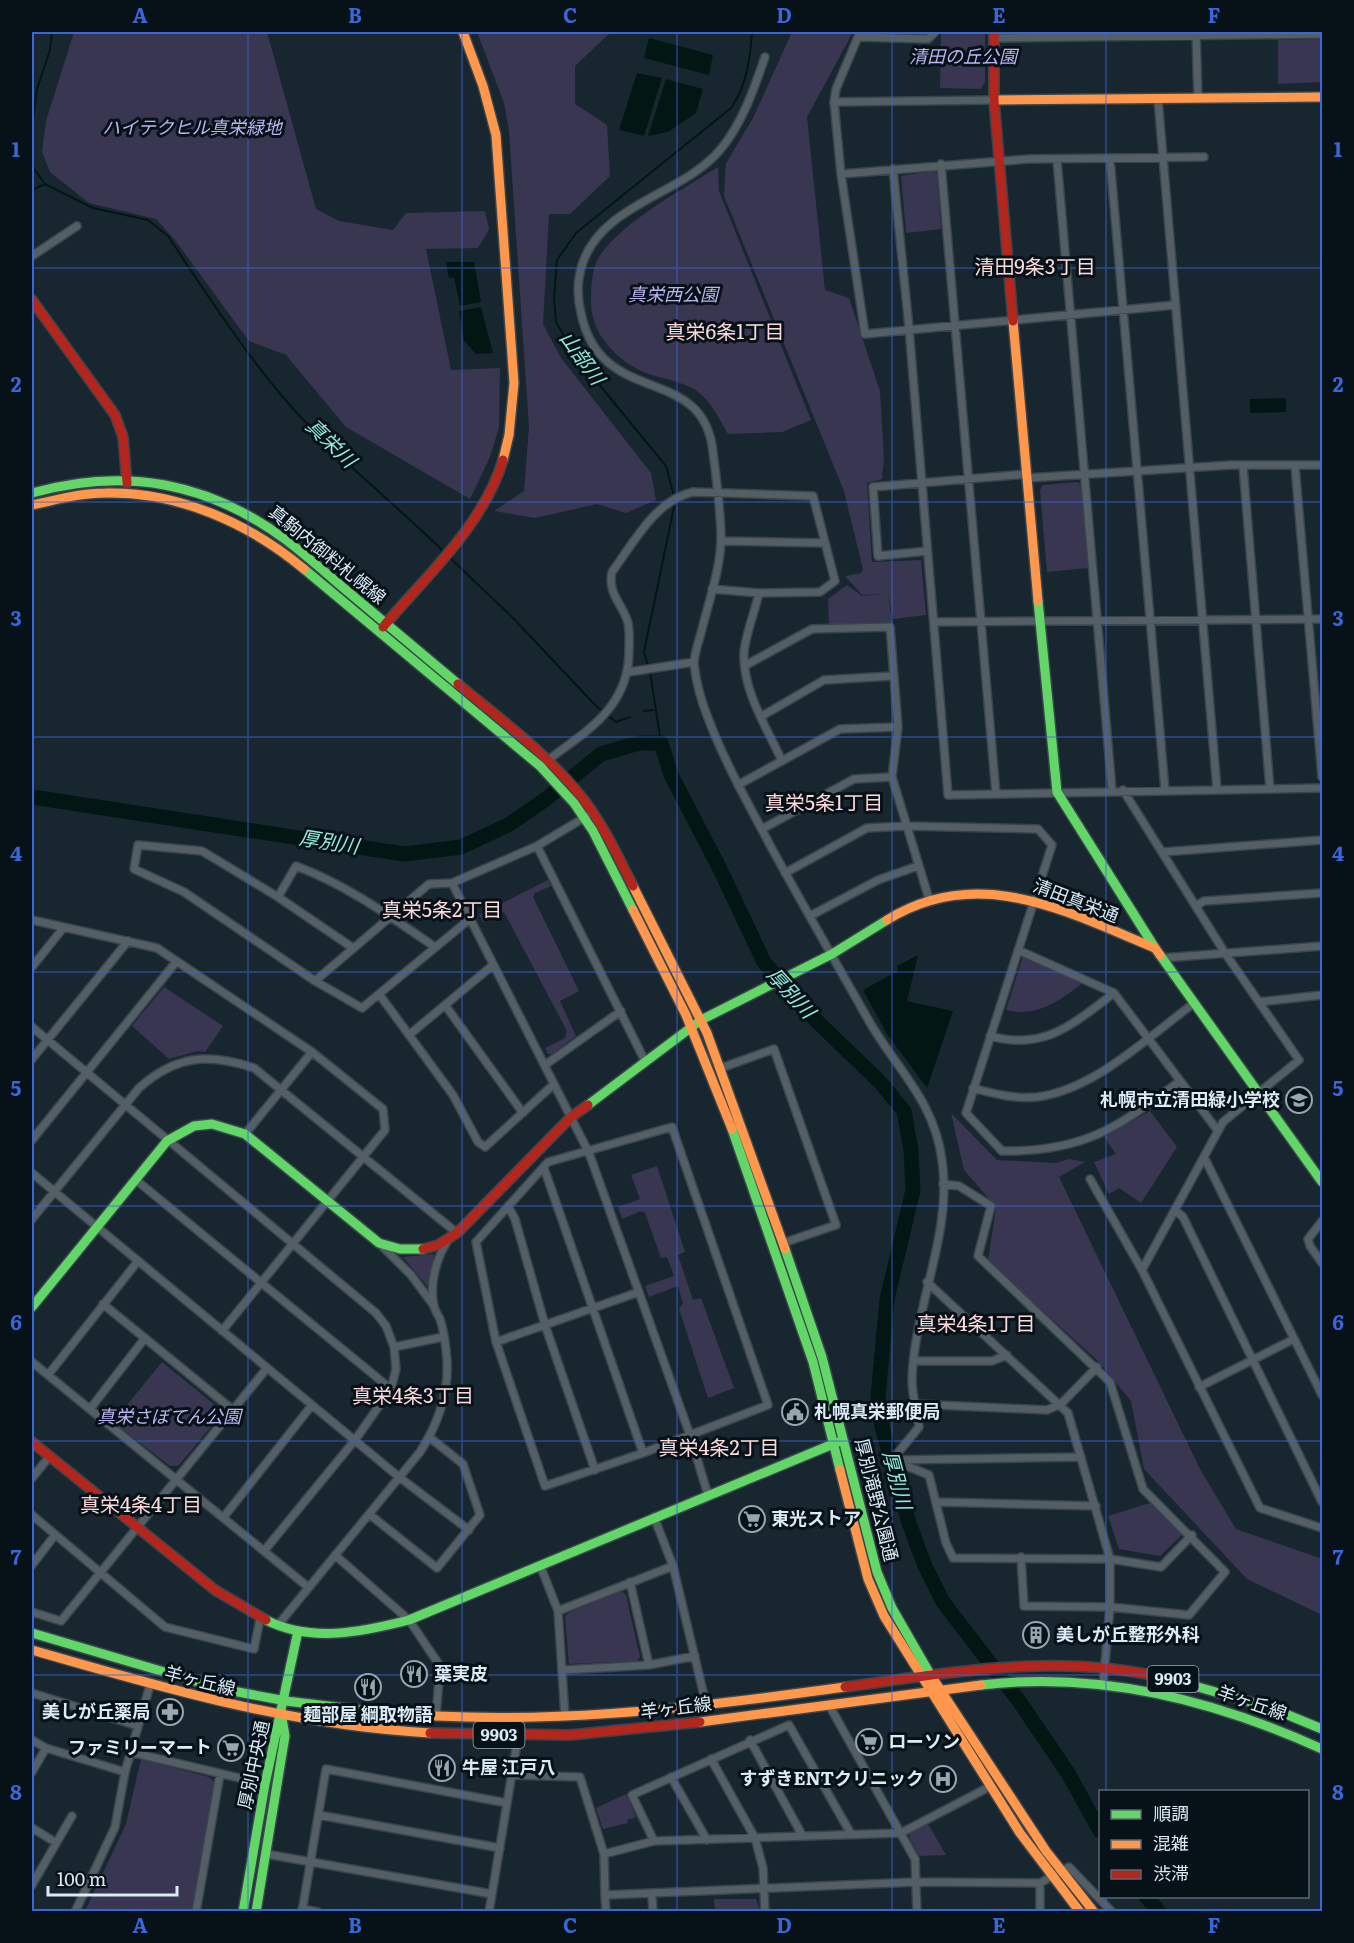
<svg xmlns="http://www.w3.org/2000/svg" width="1354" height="1943" font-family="Literata,'Noto Sans JP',serif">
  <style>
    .green { fill: #383651 }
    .water { fill: #021714 }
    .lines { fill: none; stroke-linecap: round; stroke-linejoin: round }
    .stream { stroke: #021714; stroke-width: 2 }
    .river { stroke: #021714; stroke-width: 15 }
    .street-casing { stroke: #39454c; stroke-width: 10 }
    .fast-casing { stroke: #39454c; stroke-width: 12 }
    .slow-casing { stroke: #39454c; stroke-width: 12 }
    .jam-casing { stroke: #39454c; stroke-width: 12 }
    .street { stroke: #545e65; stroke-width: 7 }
    .fast { stroke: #63d668; stroke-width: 9 }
    .slow { stroke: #ff974d; stroke-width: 9 }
    .jam { stroke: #b3261e; stroke-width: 9 }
    .grid { fill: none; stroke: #3a66dc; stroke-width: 1.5; stroke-opacity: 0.55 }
    .labels { text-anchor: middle; stroke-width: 6; stroke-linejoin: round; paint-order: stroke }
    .shield { fill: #061118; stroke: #9baab3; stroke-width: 1.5 }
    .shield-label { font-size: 16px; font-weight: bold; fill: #dbebf6 }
    .park-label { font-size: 18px; font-style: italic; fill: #bfb5f3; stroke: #061118 }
    .street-label { font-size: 18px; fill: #dbebf6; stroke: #061118 }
    .poi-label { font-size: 18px; font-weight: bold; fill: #dbebf6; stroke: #061118; text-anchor: start }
    .neighbourhood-label { font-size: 20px; fill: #fcd9da; stroke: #061118 }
    .water-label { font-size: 20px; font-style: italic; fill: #94ebda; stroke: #061118 }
    .neatline { fill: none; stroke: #3a66dc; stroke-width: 2 }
    .grid-label { font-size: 20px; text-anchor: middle; font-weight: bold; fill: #3a66dc }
  </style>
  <rect width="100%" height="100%" fill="#18272f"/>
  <path class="green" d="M74,32H267L316,209L339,221L393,230L406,213L485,211L489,229L478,248L426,249L451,370L500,368L499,427L490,457L470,499L346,427L286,355L249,341L175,240L156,219L89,203L50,172L42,152L46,121Z
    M477,32H611L575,66V104L607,125L610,176L570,214H549L543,324L561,358L651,473L656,500L626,513L597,504L535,518L494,511L524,491L529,427L509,132L504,103Z
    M792,32H853L807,117L825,290L849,298L880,391L884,458L882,479L867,483L872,562L921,560L926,615L893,619L888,593L892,622L829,625L828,599L847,585L862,596L885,594L862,595L845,576L861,573L863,570L844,491L724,196L726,163L753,118Z
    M941,32H985V82L981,89L940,88Z
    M1322,39V82L1278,84V40Z
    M718,167L719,191L811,420L782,432L728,434C719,418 709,397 692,388C673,378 650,378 632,366C608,351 590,328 591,299C591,287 592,273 596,263C611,228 685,188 718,167Z
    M934,171L937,174L941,229L906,233L901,176Z
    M1078,482L1081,485L1088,568L1047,572L1040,490L1043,485Z
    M548,880L551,886L535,893L533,897L579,991L560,1001L576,1036L552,1054H548L545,1048L565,1038L567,1031L504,912L483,922L479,915Z
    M1027,955L1084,982C1061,1000 1037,1018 1006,1010L1023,956Z
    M164,987L223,1026L205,1052L198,1051L169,1059L132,1026Z
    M1150,1111L1177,1147L1141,1203L1119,1188L1109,1194L1094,1162L1116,1154L1104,1137Z
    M951,1113L997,1160L1056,1163L1069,1159L1085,1162L1059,1177L1200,1469L1236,1529L1322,1559V1615L1247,1579L1144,1469L1131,1401L1098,1361L988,1261L996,1207L964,1170Z
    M657,1166L685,1252L678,1255L693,1300L701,1298L734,1388L708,1398L679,1309L683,1303L678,1286L649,1297L645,1286L674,1276L667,1257L661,1258L645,1213L641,1211L622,1219L618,1207L640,1199L631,1175Z
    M434,1254L429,1287L427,1286L403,1257Z
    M162,1362L221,1410V1415L178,1466H170L113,1422Z
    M1150,1503L1181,1532V1536L1160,1556L1119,1549L1108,1516Z
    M622,1591L626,1595L640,1657L637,1661L569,1664L565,1617L568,1613Z
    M141,1759L209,1777L214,1782L192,1911H85L126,1824Z
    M626,1794L636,1817L627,1820L628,1823L603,1829L596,1808Z
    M928,1824L946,1855L919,1856L909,1837L910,1833Z
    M714,1899H756L760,1911H715Z"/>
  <path class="water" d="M649,38L713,55L709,75L644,58Z
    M637,73L662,78L644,136L619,130Z
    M666,79L703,89L696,113L668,132L648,136Z
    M446,262H474L481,302L460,306L454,278H449Z
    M481,307L493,353L476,354L464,341L459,311Z
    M1286,398V412L1250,413V399Z
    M918,955L907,1001L953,1011L927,1088L887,1034L863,990L898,971L897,966Z"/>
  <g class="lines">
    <path class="stream" d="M32,127L37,89L50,50L52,32
      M32,166L45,184L93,208L148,220L168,236C204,290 240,346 282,396C330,453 390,499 443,551
      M32,190L45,184
      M674,496L666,466L575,355L556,322L554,299L557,260L576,233L731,108C747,85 750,59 752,32
      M447,555L514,619L597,707L616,722L630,717
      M648,666L644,652L675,502
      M650,672L661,743
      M644,711L653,710"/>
    <path class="river" d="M32,797L404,854L461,847L508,825L546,799L601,754L639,743H661L671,775L719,867L764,962L797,1002L880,1082L904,1111L911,1150L913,1190L887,1299L878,1397L882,1427L909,1523L925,1566L943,1602L1019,1701L1068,1773L1100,1831
      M1146,1896L1159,1912"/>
    <defs>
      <path id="street" d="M860,32L836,89L834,102L841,174L865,334L1175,305
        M1196,32L1198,99
        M858,37L928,39L935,32
        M994,38L1322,34
        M765,57C754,89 742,124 720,150C682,195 601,204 582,265C577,281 577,297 581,313C600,407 698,364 712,445C716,475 721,510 721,540C720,571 708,604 701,633C698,643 694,655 694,664C696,681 702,703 708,718C725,763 749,805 771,847C803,905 836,963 869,1021C897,1070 934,1100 942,1160C953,1233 914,1306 912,1380C912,1395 917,1412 919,1427L892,1460L929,1475L946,1543L953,1558L1110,1559L1161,1567L1192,1535
        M1158,99L1217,789
        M834,102L994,100
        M1110,159L1165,790
        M1057,160L1112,790
        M941,164L996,794
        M893,169L909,328L948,795L1322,788
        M841,174L1029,159L1204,157
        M32,256L77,226
        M1243,466L1270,789
        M1295,466L1322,777
        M1027,478L1231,465H1322
        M721,541L825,543
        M927,551L878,556L873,487L1027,474
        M759,593C755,611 746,633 744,652C742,690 767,728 782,761
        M934,622L1322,619
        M746,665L812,629L890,627L898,727L892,777L930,902
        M629,672L694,662
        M762,716L824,680L893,676
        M540,766C581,734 629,711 629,651C629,642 630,632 628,623C623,604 607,594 612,572C633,544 655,500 693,492L813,496L835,581L820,592L759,593L712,589
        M738,785L840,729L898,727
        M1123,790L1225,953L1299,1060L1223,1122L1142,1270L1260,1508L1322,1528
        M587,816L537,846L452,883L589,1153L690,1435L708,1495
        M762,829L854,779L892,777
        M537,846L645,1061
        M1163,852L1322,840
        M785,873L867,828L907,826L1038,829L1052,845L966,1113L1002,1151C1084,1152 1117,1128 1180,1081
        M278,897L296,866C347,885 391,917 435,947
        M1196,906L1204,901L1322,893
        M810,916L878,880L918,866
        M32,920L157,948L312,1052L383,1109L385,1130L222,1331
        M353,948L278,897L202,851L138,845L134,869L184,892L315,981L362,1008L471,918
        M1018,950L1114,993L1218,1131
        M1162,958L1322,946
        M32,967L64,927
        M315,981L429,884L452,883
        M379,994L453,1095L478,1142L485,1147L554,1084
        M1259,1002L1322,995
        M445,1005L523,1113
        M32,1027L376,1313L386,1326L394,1347L396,1369L391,1389L355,1440L264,1551
        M409,1035L493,965
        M990,1036C1045,1051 1073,1024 1114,993
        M32,1059L128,941
        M545,1065L621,1011
        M721,1068L774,1049L836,1225L783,1243
        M973,1088C994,1094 1015,1099 1037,1097C1094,1090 1148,1037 1193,1004
        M672,1127L768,1405L643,1453L545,1486L496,1342L476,1242L548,1162Z
        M245,1134L312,1052
        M32,1140L176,962
        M1204,1157L1322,1395
        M544,1168L643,1453
        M32,1173L399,1477L469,1530
        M1090,1179L1142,1270
        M136,1180L391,1389
        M943,1184L959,1186L991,1206L978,1256L1110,1382L1143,1489L1225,1572L1189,1615L1110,1607L1024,1606L1021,1557
        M508,1206L515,1219L545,1325L595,1470
        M1175,1210L1183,1217L1322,1502
        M32,1219L139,1088C176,1055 208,1053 254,1068L457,1233
        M1322,1221L1308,1239L1310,1246L1322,1263
        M381,1245L411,1275L434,1306
        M927,1282L1068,1413L1110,1559V1607L1103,1685
        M103,1304L233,1410
        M496,1342L639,1292
        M394,1347L443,1337
        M914,1361H992L1007,1355
        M32,1362L308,1587
        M48,1375L138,1261
        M1199,1387L1294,1339
        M915,1404L1047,1410L1061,1404L1097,1367
        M90,1409L145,1338
        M895,1460L1081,1457
        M32,1478L49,1457
        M936,1502L1096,1506
        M369,1514L437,1568L480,1515L463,1464L429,1437
        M32,1515L165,1627L254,1649L260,1619
        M654,1517L673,1566L706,1704
        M223,1518L312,1405
        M335,1555L409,1620L440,1666L436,1717
        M32,1565L55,1535
        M540,1565L558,1611L565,1717
        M630,1582L649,1665
        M558,1611L673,1566
        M32,1612L61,1621L267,1368
        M278,1625L420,1452C438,1424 449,1394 447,1360C446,1347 444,1331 440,1319C438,1315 435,1311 434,1306C429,1284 436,1259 448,1240
        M563,1670L649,1665L695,1656
        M32,1693L138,1726
        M829,1705L915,1859L917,1912
        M32,1740L46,1748L32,1772
        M750,1740L802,1835
        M46,1748L125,1772
        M130,1752L265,1784
        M711,1759L755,1838L763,1868L765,1912
        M512,1775L580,1777L604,1854L605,1895L916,1882L1040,1883L1069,1867L1112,1912
        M671,1777L707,1840
        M319,1815L500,1848
        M32,1828L55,1842
        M654,1841L632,1795L789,1725L851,1834
        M266,1854L492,1894
        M604,1854L654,1841L901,1833L991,1786
        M32,1885L72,1816
        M605,1895L606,1912
        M652,1895L653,1912
        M302,1909L318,1912
        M75,1912L115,1827L125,1772L150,1685
        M196,1912L220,1774
        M302,1912L326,1769L507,1803
        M489,1912L521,1719
        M1040,1912V1883"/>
      <path id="fast" d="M32,493C125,467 208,482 286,540C307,556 326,573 346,590C383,621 420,652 458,684
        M304,569L540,766L574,803L593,831L633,910
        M1038,601L1057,792L1155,948
        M1160,955L1322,1182
        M588,1105L701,1020L832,954L887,920
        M732,1129L813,1362L840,1470
        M785,1249L822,1357L877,1572L892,1608L930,1674
        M32,1307L167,1141L194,1126L212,1124L245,1134L379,1243L400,1249H423
        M266,1620C311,1643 362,1632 409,1620L838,1442
        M32,1633L222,1689L286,1701L377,1712
        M1170,1679L1271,1708L1322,1729
        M981,1685C1100,1671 1214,1700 1322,1749
        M243,1912L265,1784L298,1631
        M256,1912L285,1736L282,1718"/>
      <path id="slow" d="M463,32L483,86L496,135L514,383L509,435L503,460
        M994,100L1322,97
        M1013,321L1038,601
        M32,505C56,500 80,493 105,493C177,491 249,523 304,569
        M633,886L707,1033L785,1249
        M633,910L686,1015L732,1129
        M887,920C979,863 1067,912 1155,948L1160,955
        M840,1470L868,1579L884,1616L1020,1833L1080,1912
        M32,1650C167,1689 289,1725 430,1733
        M930,1674L1046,1851L1094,1912
        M377,1712C538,1727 686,1709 845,1687
        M700,1722L981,1685"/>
      <path id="jam" d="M994,32V100L1013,321
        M32,300L115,415L123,437L127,483
        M383,627C426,576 483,526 503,460
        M458,684C500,719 545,752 580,795C602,822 617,855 633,886
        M423,1249L438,1245L457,1233L571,1117L588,1105
        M32,1442L215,1590L266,1620
        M845,1687C957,1672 1058,1652 1170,1679
        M430,1733L570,1735L700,1722"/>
    </defs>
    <use href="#street" class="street-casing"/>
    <use href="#fast" class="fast-casing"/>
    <use href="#slow" class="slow-casing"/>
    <use href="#jam" class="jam-casing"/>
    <use href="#street" class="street"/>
    <use href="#fast" class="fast"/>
    <use href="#slow" class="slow"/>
    <use href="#jam" class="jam"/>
  </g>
  <path class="grid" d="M248,32V1912M462,32V1912M677,32V1912M892,32V1912M1106,32V1792M32,268H1322M32,502H1322M32,737H1322M32,972H1322M32,1206H1322M32,1441H1322M32,1675H1322M1106,1896V1912"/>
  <defs>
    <symbol id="school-ring" viewBox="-11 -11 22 22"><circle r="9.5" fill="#061118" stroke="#97a6b0" stroke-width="1.5"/><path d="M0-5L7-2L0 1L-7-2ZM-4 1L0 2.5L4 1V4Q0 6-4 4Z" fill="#97a6b0"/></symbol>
    <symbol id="civic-ring" viewBox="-11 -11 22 22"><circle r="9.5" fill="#061118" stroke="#97a6b0" stroke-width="1.5"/><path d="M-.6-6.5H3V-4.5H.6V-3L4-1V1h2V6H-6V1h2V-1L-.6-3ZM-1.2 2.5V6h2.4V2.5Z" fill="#97a6b0"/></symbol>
    <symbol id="supermarket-ring" viewBox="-11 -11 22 22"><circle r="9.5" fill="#061118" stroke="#97a6b0" stroke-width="1.5"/><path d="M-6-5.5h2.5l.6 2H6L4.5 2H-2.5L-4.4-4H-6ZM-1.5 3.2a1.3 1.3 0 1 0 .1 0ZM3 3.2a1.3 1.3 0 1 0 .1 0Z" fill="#97a6b0"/></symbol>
    <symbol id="building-ring" viewBox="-11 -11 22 22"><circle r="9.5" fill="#061118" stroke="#97a6b0" stroke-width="1.5"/><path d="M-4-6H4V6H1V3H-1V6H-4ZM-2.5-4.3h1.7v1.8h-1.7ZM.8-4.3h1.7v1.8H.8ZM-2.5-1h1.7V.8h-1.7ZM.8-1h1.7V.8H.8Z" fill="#97a6b0"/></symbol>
    <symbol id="restaurant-ring" viewBox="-11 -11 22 22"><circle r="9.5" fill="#061118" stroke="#97a6b0" stroke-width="1.5"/><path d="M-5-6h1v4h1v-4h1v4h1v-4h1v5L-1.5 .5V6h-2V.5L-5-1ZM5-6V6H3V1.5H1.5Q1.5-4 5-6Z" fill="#97a6b0"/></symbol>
    <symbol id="pharmacy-ring" viewBox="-11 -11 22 22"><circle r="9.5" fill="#061118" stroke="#97a6b0" stroke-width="1.5"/><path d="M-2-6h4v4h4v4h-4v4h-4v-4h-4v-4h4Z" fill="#97a6b0"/></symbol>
    <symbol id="hospital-ring" viewBox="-11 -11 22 22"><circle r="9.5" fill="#061118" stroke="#97a6b0" stroke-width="1.5"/><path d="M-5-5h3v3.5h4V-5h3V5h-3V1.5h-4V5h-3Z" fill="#97a6b0"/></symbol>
  </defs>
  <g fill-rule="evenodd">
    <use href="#school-ring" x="1284" y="1085" width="30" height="30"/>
    <use href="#civic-ring" x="780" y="1397" width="30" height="30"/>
    <use href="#supermarket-ring" x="737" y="1504" width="30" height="30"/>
    <use href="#building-ring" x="1021" y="1620" width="30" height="30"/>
    <use href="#restaurant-ring" x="399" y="1659" width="30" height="30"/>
    <use href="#restaurant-ring" x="353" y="1672" width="30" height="30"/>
    <use href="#pharmacy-ring" x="155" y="1697" width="30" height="30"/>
    <use href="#supermarket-ring" x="854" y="1727" width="30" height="30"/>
    <use href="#supermarket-ring" x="216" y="1733" width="30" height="30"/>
    <use href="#restaurant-ring" x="427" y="1753" width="30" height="30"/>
    <use href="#hospital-ring" x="928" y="1764" width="30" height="30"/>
  </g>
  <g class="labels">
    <g class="shield">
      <rect x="1147.5" y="1666" width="51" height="26" rx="4.5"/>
      <rect x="473.5" y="1722" width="51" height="26" rx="4.5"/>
    </g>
    <g class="shield-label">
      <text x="1173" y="1685">9903</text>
      <text x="499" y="1741">9903</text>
    </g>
    <g class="park-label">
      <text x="963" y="63">清田の丘公園</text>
      <text x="192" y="134">ハイテクヒル真栄緑地</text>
      <text x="673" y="301">真栄西公園</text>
      <text x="169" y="1423">真栄さぼてん公園</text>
    </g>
    <g class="street-label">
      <text transform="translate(327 555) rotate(39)" y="6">真駒内御料札幌線</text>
      <text transform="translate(1076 901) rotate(21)" y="6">清田真栄通</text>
      <text transform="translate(876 1500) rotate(76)" y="6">厚別滝野公園通</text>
      <text transform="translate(200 1681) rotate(14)" y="6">羊ヶ丘線</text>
      <text transform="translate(1252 1703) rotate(19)" y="6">羊ヶ丘線</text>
      <text transform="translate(676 1708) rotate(-7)" y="6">羊ヶ丘線</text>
      <text transform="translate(254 1765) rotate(-78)" y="6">厚別中央通</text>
    </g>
    <g class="poi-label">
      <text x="1280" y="1106" text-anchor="end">札幌市立清田緑小学校</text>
      <text x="814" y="1418">札幌真栄郵便局</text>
      <text x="771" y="1525">東光ストア</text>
      <text x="1056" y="1641">美しが丘整形外科</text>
      <text x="434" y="1680">葉実皮</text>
      <text x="150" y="1718" text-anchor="end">美しが丘薬局</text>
      <text x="368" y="1721" text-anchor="middle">麺部屋 綱取物語</text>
      <text x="888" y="1748">ローソン</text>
      <text x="212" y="1754" text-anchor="end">ファミリーマート</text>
      <text x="462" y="1774">牛屋 江戸八</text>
      <text x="924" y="1785" text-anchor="end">すずきENTクリニック</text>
    </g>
    <g class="neighbourhood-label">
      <text x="1035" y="274">清田9条3丁目</text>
      <text x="725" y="339">真栄6条1丁目</text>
      <text x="824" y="810">真栄5条1丁目</text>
      <text x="442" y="917">真栄5条2丁目</text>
      <text x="976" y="1331">真栄4条1丁目</text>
      <text x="413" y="1403">真栄4条3丁目</text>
      <text x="719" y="1455">真栄4条2丁目</text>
      <text x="141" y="1512">真栄4条4丁目</text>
    </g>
    <g class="water-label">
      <text transform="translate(582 358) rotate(54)" y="7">山部川</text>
      <text transform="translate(331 443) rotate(44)" y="7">真栄川</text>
      <text transform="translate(329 842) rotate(9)" y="7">厚別川</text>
      <text transform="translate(791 993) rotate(48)" y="7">厚別川</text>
      <text transform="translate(897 1480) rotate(75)" y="7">厚別川</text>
    </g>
  </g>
  <rect width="1354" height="1943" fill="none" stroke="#061118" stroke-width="66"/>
  <rect x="1099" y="1790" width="210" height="108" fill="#061118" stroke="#5b6871" stroke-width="1.5"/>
  <rect x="1111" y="1810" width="30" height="9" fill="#63d668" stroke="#5b6871" stroke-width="1.5"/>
  <text x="1153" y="1820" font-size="18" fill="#dbebf6">順調</text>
  <rect x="1111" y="1840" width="30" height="9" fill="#ff974d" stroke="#5b6871" stroke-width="1.5"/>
  <text x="1153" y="1850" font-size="18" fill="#dbebf6">混雑</text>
  <rect x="1111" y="1870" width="30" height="9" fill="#b3261e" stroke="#5b6871" stroke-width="1.5"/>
  <text x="1153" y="1880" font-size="18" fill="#dbebf6">渋滞</text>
  <path d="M48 1886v9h129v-9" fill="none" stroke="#dbebf6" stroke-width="3"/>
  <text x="57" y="1886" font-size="18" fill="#dbebf6" stroke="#061118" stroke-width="4.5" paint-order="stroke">100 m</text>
  <rect x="33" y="33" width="1288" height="1877" class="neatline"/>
  <g class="grid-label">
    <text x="140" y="23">A</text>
    <text x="355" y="23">B</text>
    <text x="570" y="23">C</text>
    <text x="784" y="23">D</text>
    <text x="999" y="23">E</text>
    <text x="1214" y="23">F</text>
    <text x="16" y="157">1</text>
    <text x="1338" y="157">1</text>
    <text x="16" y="392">2</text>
    <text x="1338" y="392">2</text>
    <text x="16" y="626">3</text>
    <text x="1338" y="626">3</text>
    <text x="16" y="861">4</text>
    <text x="1338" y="861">4</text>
    <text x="16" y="1096">5</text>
    <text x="1338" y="1096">5</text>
    <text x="16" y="1330">6</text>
    <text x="1338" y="1330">6</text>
    <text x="16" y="1565">7</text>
    <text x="1338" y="1565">7</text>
    <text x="16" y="1800">8</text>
    <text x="1338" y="1800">8</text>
    <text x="140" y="1933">A</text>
    <text x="355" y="1933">B</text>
    <text x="570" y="1933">C</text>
    <text x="784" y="1933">D</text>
    <text x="999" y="1933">E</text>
    <text x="1214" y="1933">F</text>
  </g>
</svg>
